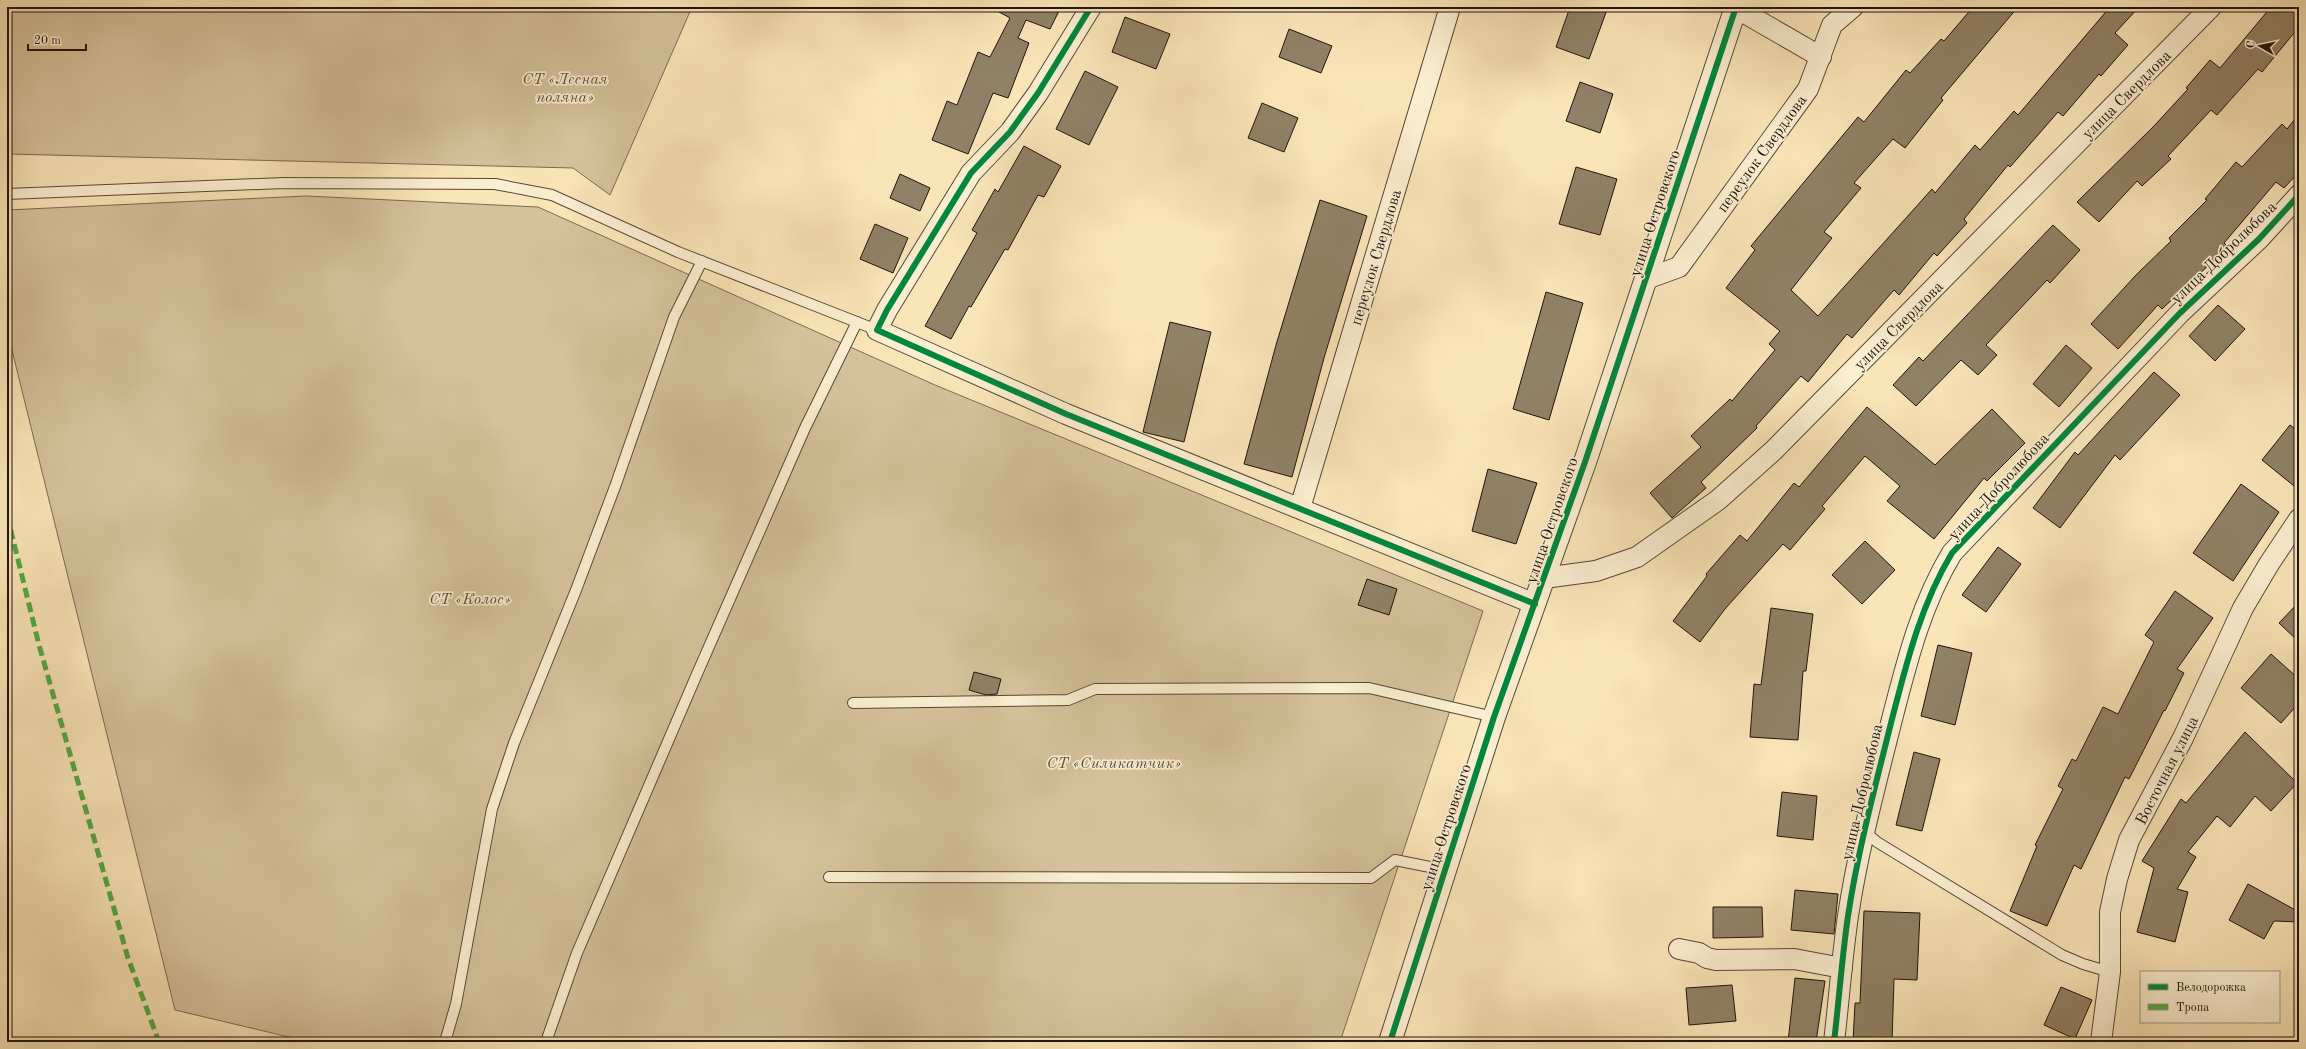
<svg xmlns="http://www.w3.org/2000/svg" width="2306" height="1049" font-family="'Old Standard TT',serif">
  <style>
    .green { fill: #d5c29b; stroke: #7a6c54 }
    .building { fill: #918166; stroke: #1f150e }
    .lines { fill: none; stroke-linecap: round; stroke-linejoin: round }
    .service-casing { stroke: #564938; stroke-width: 12 }
    .minor-casing { stroke: #564938; stroke-width: 22 }
    .tertiary-casing { stroke: #564938; stroke-width: 24 }
    .service { stroke: #fceed1; stroke-width: 10 }
    .minor { stroke: #fceed1; stroke-width: 20 }
    .tertiary { stroke: #fceed1; stroke-width: 22 }
    .quiet { stroke: #52a941; stroke-width: 5; stroke-dasharray: 10 5; stroke-linecap: butt }
    .cycleway-casing { stroke: #fceed1; stroke-width: 8 }
    .cycleway { stroke: #00873e; stroke-width: 6 }
    .labels { text-anchor: middle; stroke-width: 3.5; stroke-linejoin: round; paint-order: stroke }
    .park-label { font-size: 16px; font-style: italic; fill: #5f523f; stroke: #fceed1 }
    .street-label { font-size: 16px; fill: #1f150e; stroke: #fceed1 }
  </style>
  <rect width="100%" height="100%" fill="#fae5b8"/>
  <filter id="stains"><feTurbulence type="fractalNoise" baseFrequency=".005" numOctaves="4"/><feColorMatrix values="0 0 0 0 .2 0 0 0 0 .09 0 0 0 0 .02 0 0 0 .5 -.17"/></filter>
  <radialGradient id="worn" r=".72"><stop offset=".6" stop-color="#630" stop-opacity="0"/><stop offset="1" stop-color="#630" stop-opacity=".3"/></radialGradient>
  <path class="green" d="M7,7H692L610,195L573,168L7,154Z
    M306,196L538,207L935,385L1483,611L1340,1042H310L175,1010L7,330V210Z"/>
  <path class="building" d="M990,7H1061L1050,29L1026,20L1018,38L1029,43L1008,98L993,93L968,154L932,140L947,101L957,105L978,52L990,57L1010,18Z
    M1570,7H1608L1589,59L1556,47Z
    M1973,7H2018L1941,98L1943,100L1905,148L1893,139L1854,183L1861,188L1824,232L1832,238L1791,290L1818,316L1932,189L1935,193L1975,145L1980,150L2014,111L2018,115L2110,7H2139L2115,33L2128,45L2101,76L2099,74L2063,116L2058,112L2010,167L2008,165L1964,219L1967,223L1937,256L1934,253L1899,295L1894,290L1852,338L1847,334L1808,382L1801,376L1756,426L1757,428L1701,482L1706,488L1672,518L1650,493L1701,447L1691,436L1730,399L1732,401L1775,350L1769,344L1780,331L1726,288L1755,250L1751,246L1858,117L1864,122L1906,70L1910,73L1941,39L1944,41Z
    M2271,7H2299V27L2262,72L2258,69L2217,115L2211,110L2168,156L2171,159L2142,186L2137,181L2099,222L2077,202L2154,126L2188,89L2186,88L2210,60L2220,68Z
    M1125,17L1170,34L1156,69L1112,52Z
    M1289,29L1332,46L1321,73L1279,57Z
    M1085,71L1118,87L1089,145L1056,129Z
    M1580,82L1613,94L1600,133L1566,121Z
    M1262,103L1298,118L1284,152L1248,138Z
    M2299,114V172L2284,188L2276,182L2224,243L2228,247L2162,309L2158,305L2118,349L2091,324L2136,275L2171,241L2169,238L2207,200L2205,199L2236,162L2242,167L2282,124L2287,129Z
    M1024,146L1061,166L1044,197L1038,195L1008,250L1005,249L971,307L969,306L951,339L925,326L977,233L972,230L995,189L998,192Z
    M1576,167L1617,179L1600,235L1559,224Z
    M900,174L930,188L920,211L890,198Z
    M1320,200L1367,216L1324,358L1292,477L1244,464L1276,345Z
    M875,224L908,238L893,273L860,259Z
    M2053,225L2080,250L2050,283L2047,280L1986,345L1997,355L1978,375L1961,360L1916,406L1893,385L1919,357L1923,361Z
    M1546,292L1583,303L1549,420L1513,409Z
    M2218,305L2245,329L2215,361L2189,336Z
    M1170,322L1211,332L1184,442L1143,432Z
    M2066,345L2092,368L2059,407L2033,384Z
    M2154,372L2180,395L2120,460L2115,455L2060,528L2033,508L2075,452L2078,455Z
    M1867,407L1935,465L1992,409L2025,443L1987,481L1984,478L1934,539L1887,501L1900,486L1865,456L1822,506L1825,509L1790,550L1783,544L1725,609L1700,642L1673,621L1707,576L1706,574L1740,535L1747,541L1794,483L1799,487Z
    M2290,425L2299,432V490L2262,460Z
    M1488,469L1537,483L1516,544L1472,531Z
    M2241,484L2279,512L2233,581L2193,553Z
    M1865,541L1895,570L1862,604L1832,575Z
    M1998,547L2021,564L1986,612L1962,595Z
    M1367,579L1397,589L1389,615L1358,605Z
    M2175,591L2213,618L2177,669L2184,673L2165,711L2164,710L2129,779L2125,777L2081,869L2074,865L2047,926L2010,911L2037,846L2035,845L2063,789L2058,786L2072,759L2076,761L2103,707L2118,714L2154,642L2145,635Z
    M2299,602V642L2279,623Z
    M1771,608L1813,614L1806,671H1803L1798,740L1750,737L1754,684L1761,685Z
    M1938,645L1972,653L1955,725L1921,716Z
    M2271,654L2299,679V703L2281,723L2241,688Z
    M974,672L1001,679L997,694L986,695L969,690Z
    M2245,732L2297,783L2271,811L2255,796L2230,827L2217,816L2188,852L2196,857L2177,889L2188,892L2175,942L2137,932L2154,868L2142,861L2181,799L2186,803Z
    M1914,752L1940,759L1922,831L1896,825Z
    M1782,792L1817,796L1813,840L1777,836Z
    M2248,884L2299,912V922L2274,921L2264,939L2229,920Z
    M1795,890L1838,894L1834,934L1791,930Z
    M1713,907H1762L1763,937L1713,938Z
    M1864,911L1920,913L1917,980L1894,979L1892,1042H1853L1855,1003H1860Z
    M1795,978L1825,981L1816,1042H1788Z
    M1732,985L1736,1021L1689,1025L1686,988Z
    M2061,987L2092,1000L2075,1039L2044,1025Z"/>
  <g class="lines">
    <defs>
      <path id="service" d="M7,194L284,183L495,184L552,195L678,252L877,330
        M853,703L1068,700L1095,689L1369,688L1494,717
        M1864,831L1877,842L2062,955L2083,964L2110,972
        M829,877L1371,878L1395,860L1445,870
        M445,1042L456,1004L492,809L514,743L576,590L616,484L674,317L702,261
        M546,1042L577,953L697,674L805,428L857,322"/>
      <path id="minor" d="M1091,7L1038,93L1010,132L971,173L887,310L877,330L1066,414L1535,604
        M1736,8L1821,57
        M1646,279L1679,267L1808,89L1832,25L1853,7
        M1300,508L1450,7
        M1544,578L1596,571L1637,557L1718,500L1773,451L2211,7
        M1679,949L1699,953L1707,958L1716,960L1794,959L1842,968
        M1834,1042C1839,1000 1842,957 1848,916C1858,850 1875,787 1891,723C1906,665 1920,606 1952,553L2180,313L2259,239L2299,195
        M2101,1042L2110,972V912L2117,879L2129,840L2183,738L2243,608L2269,564L2299,519"/>
      <path id="tertiary" d="M1390,1042L1494,717L1585,462L1736,7"/>
    </defs>
    <use href="#service" class="service-casing"/>
    <use href="#minor" class="minor-casing"/>
    <use href="#tertiary" class="tertiary-casing"/>
    <use href="#service" class="service"/>
    <use href="#minor" class="minor"/>
    <use href="#tertiary" class="tertiary"/>
    <path class="quiet" d="M7,515L39,645L128,958L159,1042"/>
    <defs>
      <path id="cycleway" d="M1091,7L1038,93L1010,132L971,173L887,310L877,330L1066,414L1535,604
        M1390,1042L1494,717L1585,462L1736,7
        M1834,1042C1839,1000 1842,957 1848,916C1858,850 1875,787 1891,723C1906,665 1920,606 1952,553L2180,313L2259,239L2299,195"/>
    </defs>
    <use href="#cycleway" class="cycleway-casing"/>
    <use href="#cycleway" class="cycleway"/>
  </g>
  <g class="labels">
    <g class="park-label">
      <text x="565" y="84">СТ «Лесная<tspan x="565" dy="18">поляна»</tspan></text>
      <text x="470" y="604">СТ «Колос»</text>
      <text x="1114" y="768">СТ «Силикатчик»</text>
    </g>
    <g class="street-label">
      <text transform="translate(2126 94) rotate(-45)" y="6">улица Свердлова</text>
      <text transform="translate(1761 153) rotate(-54)" y="6">переулок Свердлова</text>
      <text transform="translate(1654 213) rotate(-72)" y="6">улица Островского</text>
      <text transform="translate(2223 252) rotate(-44)" y="6">улица Добролюбова</text>
      <text transform="translate(1375 257) rotate(-73)" y="6">переулок Свердлова</text>
      <text transform="translate(1898 325) rotate(-45)" y="6">улица Свердлова</text>
      <text transform="translate(1998 486) rotate(-47)" y="6">улица Добролюбова</text>
      <text transform="translate(1551 520) rotate(-71)" y="6">улица Островского</text>
      <text transform="translate(2166 770) rotate(-63)" y="6">Восточная улица</text>
      <text transform="translate(1861 792) rotate(-77)" y="6">улица Добролюбова</text>
      <text transform="translate(1445 827) rotate(-72)" y="6">улица Островского</text>
    </g>
  </g>
  <rect width="2306" height="1049" fill="none" stroke="#fae5b8" stroke-width="24"/>
  <rect x="8" y="8" width="2290" height="1033" fill="none" stroke="#1f150e" stroke-width="2"/>
  <rect x="12" y="12" width="2282" height="1025" fill="none" stroke="#1f150e"/>
  <rect x="2140" y="971" width="140" height="52" fill="#fceed1" stroke="#a49783"/>
  <rect x="2148" y="984" width="20" height="6" fill="#00873e" stroke="#a49783"/>
  <text x="2176" y="991" font-size="12" fill="#1f150e">Велодорожка</text>
  <rect x="2148" y="1004" width="20" height="6" fill="#52a941" stroke="#a49783"/>
  <text x="2176" y="1011" font-size="12" fill="#1f150e">Тропа</text>
  <g transform="translate(2260 46) rotate(279)" stroke="#fceed1" stroke-width="3" paint-order="stroke">
  <path d="M0-3L7 15L0 10L-7 15Z" fill="#1f150e"/>
  <text y="-6" font-size="11" font-weight="bold" text-anchor="middle" fill="#1f150e">С</text>
  </g>
  <path d="M28 44v6h58v-6" fill="none" stroke="#1f150e" stroke-width="2"/>
  <text x="34" y="44" font-size="12" fill="#1f150e" stroke="#fceed1" stroke-width="3" paint-order="stroke">20 m</text>
  <rect width="100%" height="100%" filter="url(#stains)"/>
  <rect width="100%" height="100%" fill="url(#worn)"/>
</svg>
